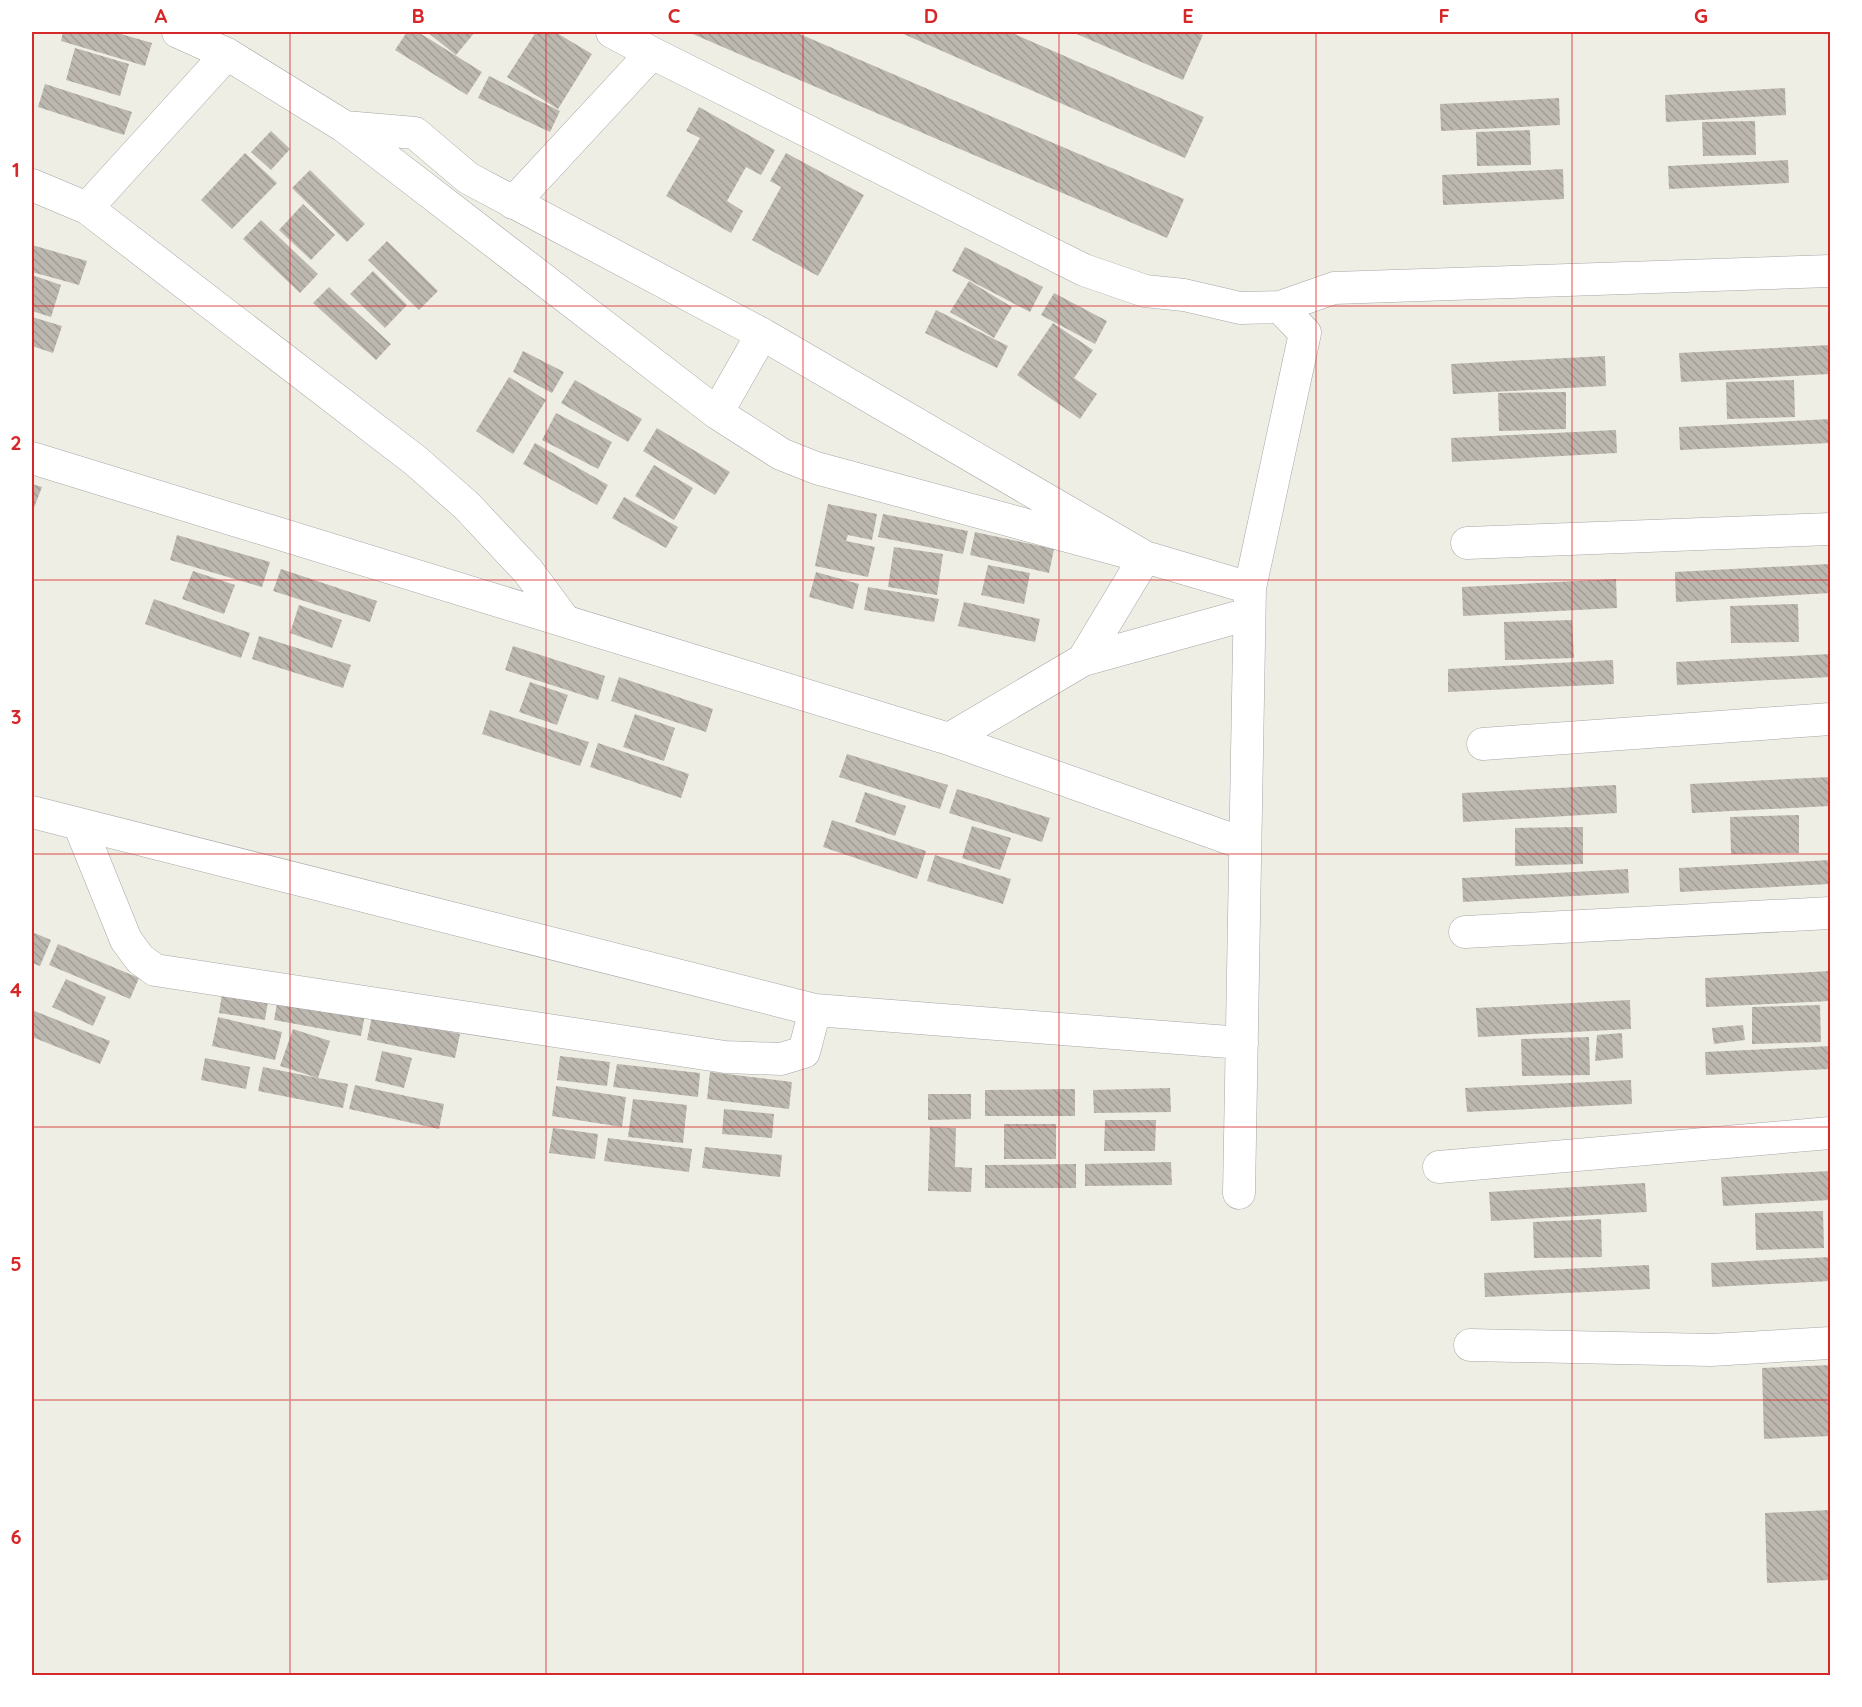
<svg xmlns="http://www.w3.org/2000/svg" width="1862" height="1707" font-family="Quicksand,sans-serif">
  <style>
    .building { fill: url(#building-back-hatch) }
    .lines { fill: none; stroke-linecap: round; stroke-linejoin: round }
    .street-casing { stroke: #a6a6a6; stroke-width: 33 }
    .street { stroke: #fff; stroke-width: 32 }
    .grid { fill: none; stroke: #d62828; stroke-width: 1.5; stroke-opacity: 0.55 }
    .neatline { fill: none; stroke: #d62828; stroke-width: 2 }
    .grid-label { font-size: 20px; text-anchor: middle; font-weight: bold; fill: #d62828 }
  </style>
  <defs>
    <pattern id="building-back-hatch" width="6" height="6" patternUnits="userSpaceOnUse" patternTransform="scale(1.5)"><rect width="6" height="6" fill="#bcb7af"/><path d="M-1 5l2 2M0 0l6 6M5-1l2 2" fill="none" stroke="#a19d96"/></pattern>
  </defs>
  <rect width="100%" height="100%" fill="#efeee5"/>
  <path class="building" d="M63,32H114L152,43L145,66L61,41Z
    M407,32H418L482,72L467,95L395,50Z
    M427,32H475L456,55Z
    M536,32H555L592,54L558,109L507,77Z
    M688,32H795L1184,199L1167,238Z
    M899,32H1010L1204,117L1185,158Z
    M1072,32H1194L1203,35L1183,80Z
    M75,48L129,64L120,96L66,80Z
    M489,76L560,111L550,132L478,98Z
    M45,84L132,112L124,135L38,107Z
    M1785,88L1786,115L1666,122L1665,95Z
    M1559,98L1560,125L1441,131L1440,104Z
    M699,107L775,150L761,175L746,167L727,201L743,211L731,233L666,196L700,138L686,131Z
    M1755,121L1756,155L1703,156L1702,122Z
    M1530,130L1531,165L1477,166L1476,132Z
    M271,131L290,149L271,170L251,152Z
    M245,153L277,183L232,229L201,200Z
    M786,153L864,195L818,276L752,240L781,187L770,181Z
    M1788,160L1789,183L1669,189L1668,166Z
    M1563,169L1564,199L1443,205L1442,175Z
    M310,170L365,224L347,242L292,188Z
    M303,204L335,235L311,260L279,230Z
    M261,220L318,274L300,293L243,239Z
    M387,241L438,291L419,310L368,260Z
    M32,245L87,261L79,285L32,272Z
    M965,247L1043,287L1030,312L952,271Z
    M373,271L407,305L385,328L350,294Z
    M32,275L61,285L51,317L32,311Z
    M969,281L1012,307L994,338L950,312Z
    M329,287L391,344L376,360L313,303Z
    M1054,293L1107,321L1095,344L1041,315Z
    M936,310L1008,346L997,368L925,333Z
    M32,317L62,326L53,353L32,346Z
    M1053,323L1093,350L1074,378L1097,394L1080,419L1017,375Z
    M1830,345V374L1681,382L1679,353Z
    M523,351L564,372L552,393L513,372Z
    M1605,356L1606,386L1453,394L1451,364Z
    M509,377L546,400L513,454L476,431Z
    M575,380L642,419L628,442L561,403Z
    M1794,380L1795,417L1727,419L1726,382Z
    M1566,392V429L1499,431L1498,393Z
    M556,413L612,442L598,469L542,440Z
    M1830,419V443L1680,450L1679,427Z
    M657,428L730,472L715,495L643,451Z
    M1616,430L1617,453L1452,462L1451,438Z
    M535,443L608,485L597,505L523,464Z
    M654,465L693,488L674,520L635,496Z
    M32,484L42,487L32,513Z
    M624,497L678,527L666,548L612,518Z
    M828,504L877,514L872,540L848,535L846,541L875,547L868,577L815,566Z
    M883,514L968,531L963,554L878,537Z
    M975,532L1054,549L1049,573L970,555Z
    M177,535L270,562L262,587L170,560Z
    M894,547L943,554L937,595L888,587Z
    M1829,564L1830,593L1676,602L1675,572Z
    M988,565L1030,573L1024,604L981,595Z
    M281,569L377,601L370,622L273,591Z
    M193,571L235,585L224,614L182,599Z
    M816,572L859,584L853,609L809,597Z
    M1616,579L1617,608L1463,616L1462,587Z
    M868,587L939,599L934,622L864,610Z
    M154,599L250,633L241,658L145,624Z
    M964,602L1040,619L1035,642L958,626Z
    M1798,604L1799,642L1731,643L1730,606Z
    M299,605L342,620L332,648L290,633Z
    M1572,620L1574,658L1505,660L1504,622Z
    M259,636L351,665L343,688L252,659Z
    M513,646L605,676L598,700L505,670Z
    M1830,654V677L1677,685L1676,662Z
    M1613,660L1614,684L1448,692V669Z
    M619,677L713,709L706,732L611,701Z
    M530,682L568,695L557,725L519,712Z
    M490,710L589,742L580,766L482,734Z
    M635,714L675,728L664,761L623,747Z
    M598,743L689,774L681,798L590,767Z
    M847,754L948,785L940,809L839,777Z
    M1830,777V806L1692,813L1690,784Z
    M1616,785L1617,813L1463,822L1462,793Z
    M957,789L1050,818L1042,842L949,813Z
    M865,792L906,806L895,836L855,822Z
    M1799,815V853L1731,854L1730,817Z
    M832,820L926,851L917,879L823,847Z
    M972,826L1011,838L1000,870L962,858Z
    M1583,827V864L1515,866V828Z
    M935,855L1011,879L1003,904L927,881Z
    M1830,860V884L1680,892L1679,868Z
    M1628,869L1629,893L1463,902L1462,878Z
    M32,932L51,940L40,966L32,963Z
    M58,944L139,978L130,999L49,965Z
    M1830,971V1001L1706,1007L1705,978Z
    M66,979L106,997L93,1026L52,1007Z
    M223,987L269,995L265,1020L219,1013Z
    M278,998L365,1014L361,1036L274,1020Z
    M1630,1000L1631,1029L1478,1037L1476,1008Z
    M1820,1005L1821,1042L1752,1044V1007Z
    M32,1010L110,1041L100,1064L32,1037Z
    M372,1016L460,1034L455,1058L367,1040Z
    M218,1017L282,1032L275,1060L212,1046Z
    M1743,1025L1745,1040L1714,1044L1712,1028Z
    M293,1029L330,1041L318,1078L280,1066Z
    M1622,1033L1623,1058L1595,1061L1597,1035Z
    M1589,1037L1590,1075L1522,1076L1521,1039Z
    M1830,1046V1069L1706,1075L1705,1052Z
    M382,1051L412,1058L404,1088L375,1081Z
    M560,1056L610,1062L607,1086L557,1080Z
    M205,1058L250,1067L246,1089L201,1080Z
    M617,1064L700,1073L698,1097L613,1087Z
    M263,1067L348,1084L343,1108L258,1091Z
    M710,1072L792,1082L789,1109L707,1099Z
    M1631,1080L1632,1104L1467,1112L1465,1088Z
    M355,1085L444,1104L439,1129L349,1109Z
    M556,1086L626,1097L622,1127L552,1116Z
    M1170,1088L1171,1112L1094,1113L1093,1090Z
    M1075,1089V1116H985V1090Z
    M928,1094H971V1119L928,1120Z
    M633,1099L687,1105L683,1143L628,1137Z
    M724,1109L774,1114L772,1138L722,1134Z
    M1105,1120H1156L1155,1151H1104Z
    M1004,1124H1056V1159H1004Z
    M930,1127L956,1128L955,1167L972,1168L971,1192L928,1191Z
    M553,1128L598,1134L595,1159L549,1153Z
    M608,1138L692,1149L689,1172L604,1161Z
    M705,1147L782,1155L780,1177L702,1168Z
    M1171,1162L1172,1185L1085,1186V1164Z
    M1076,1164V1188H985V1165Z
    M1830,1171V1200L1723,1206L1721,1177Z
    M1645,1183L1647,1212L1491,1221L1489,1192Z
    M1823,1211L1824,1248L1756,1250L1755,1213Z
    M1601,1219L1602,1257L1534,1258L1533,1222Z
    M1830,1257V1281L1712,1287L1711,1263Z
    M1649,1265L1650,1289L1485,1297L1484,1273Z
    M1830,1365V1436L1764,1439L1762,1368Z
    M1830,1510V1580L1767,1583L1765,1513Z"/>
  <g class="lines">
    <defs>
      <path id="street" d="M178,32L227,54L345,127L415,133L468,178L762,334L1145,557L1250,588
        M612,32L652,53L1084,270L1145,291L1184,295L1240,308L1280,307
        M345,127L717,413L781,454L816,468L1145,557L1083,660
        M32,185L87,208L416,461L467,506L528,571L565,621
        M513,203L652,53
        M87,208L227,54
        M717,413L762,334
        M32,458L949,739L1245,844
        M1467,543L1830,529
        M949,739L1083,660L1249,614
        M1483,744L1830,719
        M32,812L815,1010L1242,1043
        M79,824L126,940L140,959L155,970L725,1057L781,1059L804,1052L815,1010
        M1465,932L1830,913
        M1439,1167L1830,1133
        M1239,1193L1250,588L1305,333L1280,307L1334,288L1830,271
        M1470,1345L1711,1350L1830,1343"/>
    </defs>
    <use href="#street" class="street-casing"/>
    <use href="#street" class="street"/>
  </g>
  <path class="grid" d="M290,32V1676M546,32V1676M803,32V1676M1059,32V1676M1316,32V1676M1572,32V1676M32,306H1830M32,580H1830M32,854H1830M32,1127H1830M32,1400H1830"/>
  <rect width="1862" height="1707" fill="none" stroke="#ffffff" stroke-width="66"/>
  <rect x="33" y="33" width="1796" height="1641" class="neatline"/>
  <g class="grid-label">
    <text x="161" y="23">A</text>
    <text x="418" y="23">B</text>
    <text x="674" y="23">C</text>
    <text x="931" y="23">D</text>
    <text x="1188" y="23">E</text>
    <text x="1444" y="23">F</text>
    <text x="1701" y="23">G</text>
    <text x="16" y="177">1</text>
    <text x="16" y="450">2</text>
    <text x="16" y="724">3</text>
    <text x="16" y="997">4</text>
    <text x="16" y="1271">5</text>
    <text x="16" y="1544">6</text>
  </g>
</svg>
